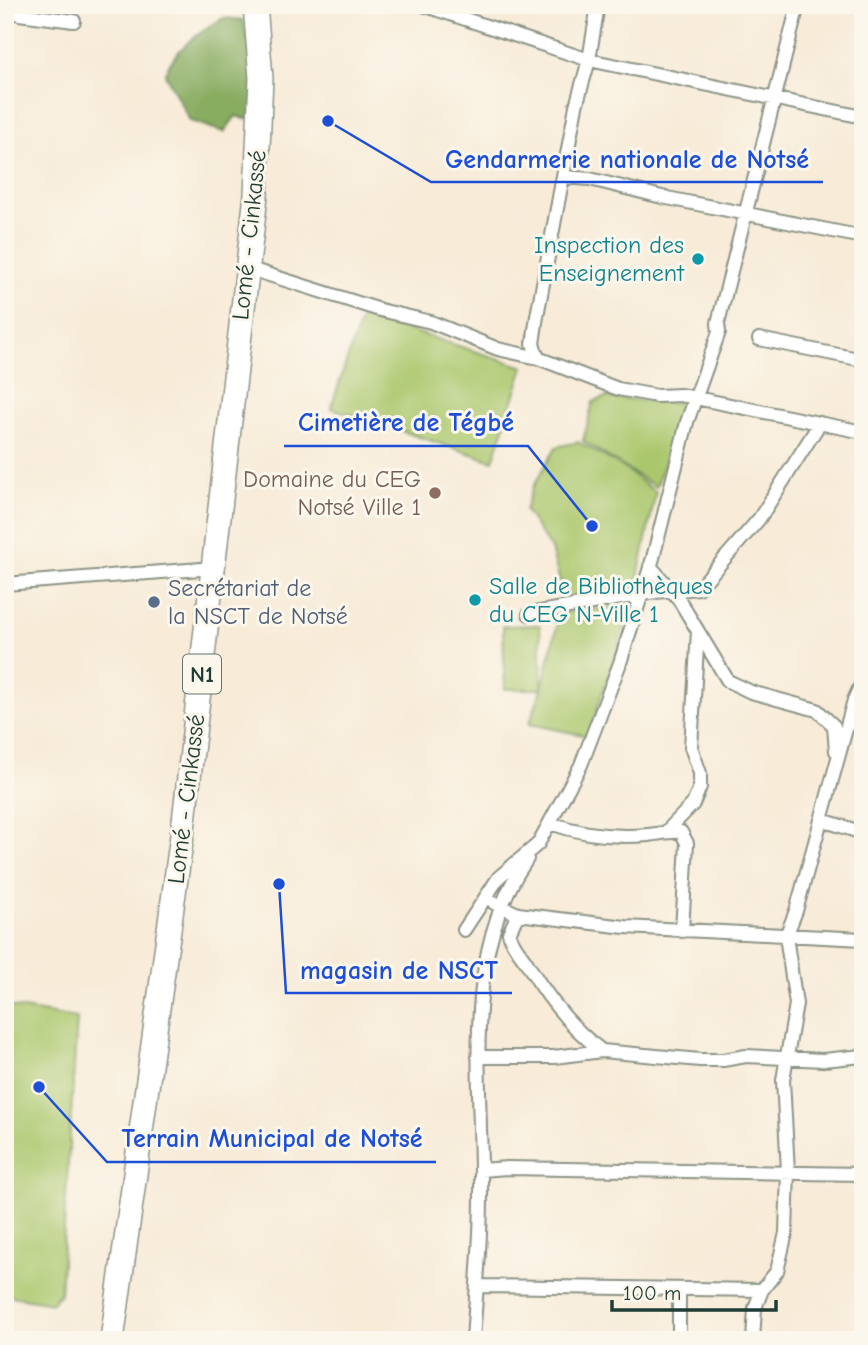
<svg xmlns="http://www.w3.org/2000/svg" width="868" height="1345" font-family="'Comic Neue',sans-serif">
  <style>
    .green { fill: #abc76d; stroke: #658250; stroke-width: 2 }
    .forest { fill: #88ac60; stroke: #54744a; stroke-width: 2 }
    .lines { fill: none; stroke-linecap: round; stroke-linejoin: round }
    .street-casing { stroke: #8c9486; stroke-width: 16 }
    .highway-casing { stroke: #8c9486; stroke-width: 26 }
    .street { stroke: #fff; stroke-width: 12 }
    .highway { stroke: #fff; stroke-width: 23 }
    .culture-dot { fill: #0f9aa8; stroke: #fbf7ec; stroke-width: 2.5 }
    .education-dot { fill: #8d6e63; stroke: #fbf7ec; stroke-width: 2.5 }
    .service-dot { fill: #5c6f8a; stroke: #fbf7ec; stroke-width: 2.5 }
    .labels { text-anchor: middle; stroke-width: 6; stroke-linejoin: round; paint-order: stroke }
    .shield { fill: #fbf7ec; stroke: #61756b; stroke-width: 2 }
    .shield-label { font-size: 23px; font-weight: bold; fill: #1f3d34 }
    .street-label { font-size: 24px; fill: #1f3d34; stroke: #fbf7ec }
    .culture-label { font-size: 24px; fill: #0d838f; stroke: #fbf7ec; text-anchor: end }
    .education-label { font-size: 24px; fill: #785e54; stroke: #fbf7ec; text-anchor: end }
    .service-label { font-size: 24px; fill: #4e5e75; stroke: #fbf7ec; text-anchor: start }
    .leader { fill: none; stroke: #1d4ed8; stroke-width: 2.5 }
    .callout-dot { fill: #1d4ed8; stroke: #fbf7ec; stroke-width: 2.5 }
    .callout-label { font-size: 26px; text-anchor: middle; font-weight: bold; fill: #1d4ed8; stroke: #fbf7ec; stroke-width: 6; stroke-linejoin: round; paint-order: stroke }
  </style>
  <rect width="100%" height="100%" fill="#fbf7ec"/>
  <filter id="ink" filterUnits="userSpaceOnUse"><feTurbulence type="fractalNoise" baseFrequency=".0143" numOctaves="2"/><feDisplacementMap in="SourceGraphic" scale="14" xChannelSelector="R" yChannelSelector="G"/><feConvolveMatrix kernelMatrix="1 2 1 2 8 2 1 2 1" color-interpolation-filters="sRGB"/></filter>
  <filter id="wash" filterUnits="userSpaceOnUse"><feTurbulence type="fractalNoise" baseFrequency=".00686" numOctaves="4" result="noise"/><feDisplacementMap in="SourceGraphic" scale="28" xChannelSelector="R" yChannelSelector="G"/><feGaussianBlur stdDeviation="1.57" result="paint"/><feColorMatrix in="noise" values="0 0 0 0 0 0 0 0 0 0 0 0 0 0 0 0 0 1.4 0 .05"/><feComposite in="paint" operator="in"/></filter>
  <g filter="url(#wash)">
    <rect width="100%" height="100%" fill="#f8ebd8"/>
    <path class="green" d="M362,315L524,367L493,461L331,408Z
      M606,397L671,403L688,400L656,487L583,441L593,402Z
      M578,442L621,466L656,492L635,591L575,601L563,593L551,549L525,510L533,487L556,447Z
      M632,605L588,736L529,724L542,689H505L503,626L540,625L542,688L560,613Z
      M5,1006L77,1018L60,1294L52,1303L5,1295Z"/>
    <path class="forest" d="M223,18L243,20L252,58L253,117L245,119L236,116L224,132L190,121L165,74C174,48 201,32 223,18Z"/>
  </g>
  <g filter="url(#ink)">
    <g class="lines">
      <defs>
        <path id="street" d="M423,5L589,60L863,117
          M5,8L19,14L74,21
          M563,177L590,179L662,197L863,237
          M247,268L380,310L431,322L498,349L538,358L618,389L657,396L681,395L863,432
          M759,339L863,360
          M538,358L533,344L537,316L576,106L589,60L598,5
          M650,566L678,598L728,681L751,692L817,710L834,726L836,751
          M5,584L214,568
          M529,614L655,592L699,588L759,519L820,423
          M822,820L863,833
          M550,823C581,834 615,838 648,835C660,834 669,831 681,832L687,843L682,931
          M667,831L693,804L700,787V773L691,747L698,631
          M494,903L518,914L625,927L863,939
          M518,914L509,933C513,947 521,953 528,965C547,997 572,1029 602,1051
          M464,930L499,877L538,844L581,765L620,663L653,558L687,422L719,332L718,323L798,5
          M478,1057H554L602,1051L700,1060H723L746,1056L823,1060L863,1056
          M481,1170L507,1168L863,1174
          M477,1286L762,1290
          M473,1340C476,1292 481,1244 481,1196C483,1084 459,956 527,859
          M679,1340V1290
          M753,1340L755,1308L762,1290L777,1271L786,1233L788,1171L783,1080L796,1004L786,936L796,911L854,700L863,680"/>
        <path id="highway" d="M112,1340L184,821L256,195L261,78L255,5"/>
      </defs>
      <use href="#street" class="street-casing"/>
      <use href="#highway" class="highway-casing"/>
      <use href="#street" class="street"/>
      <use href="#highway" class="highway"/>
    </g>
  </g>
  <g class="culture-dot">
    <circle cx="698" cy="259" r="7"/>
    <circle cx="475" cy="600" r="7"/>
  </g>
  <circle class="education-dot" cx="435" cy="493" r="7"/>
  <circle class="service-dot" cx="154" cy="602" r="7"/>
  <g class="labels">
    <rect class="shield" x="183" y="654.5" width="38" height="39" rx="5"/>
    <g class="shield-label">
      <text x="202" y="682">N1</text>
    </g>
    <g class="street-label">
      <text transform="translate(249 235) rotate(-84)" y="8">Lomé - Cinkassé</text>
      <text transform="translate(186 799) rotate(-83)" y="8">Lomé - Cinkassé</text>
    </g>
    <g class="culture-label">
      <text x="684" y="253">Inspection des<tspan x="684" dy="28">Enseignement</tspan></text>
      <text x="489" y="594" text-anchor="start">Salle de Bibliothèques<tspan x="489" dy="28">du CEG N-Ville 1</tspan></text>
    </g>
    <g class="education-label">
      <text x="421" y="487">Domaine du CEG<tspan x="421" dy="28">Notsé Ville 1</tspan></text>
    </g>
    <g class="service-label">
      <text x="168" y="596">Secrétariat de<tspan x="168" dy="28">la NSCT de Notsé</tspan></text>
    </g>
  </g>
  <path class="leader" d="M328 121L431 182H823M592 526L528 446H284M279 884L286 993H512M39 1087L107 1162H436"/>
  <g class="callout-dot">
    <circle cx="328" cy="121" r="7"/>
    <circle cx="592" cy="526" r="7"/>
    <circle cx="279" cy="884" r="7"/>
    <circle cx="39" cy="1087" r="7"/>
  </g>
  <g class="callout-label">
    <text x="627" y="168">Gendarmerie nationale de Notsé</text>
    <text x="406" y="431">Cimetière de Tégbé</text>
    <text x="399" y="979">magasin de NSCT</text>
    <text x="272" y="1147">Terrain Municipal de Notsé</text>
  </g>
  <rect width="868" height="1345" fill="none" stroke="#fbf7ec" stroke-width="28"/>
  <path d="M612 1300v10h164v-10" fill="none" stroke="#1f3d34" stroke-width="3.5"/>
  <text x="623" y="1300" font-size="21" fill="#1f3d34" stroke="#fbf7ec" stroke-width="5" paint-order="stroke">100 m</text>
</svg>
